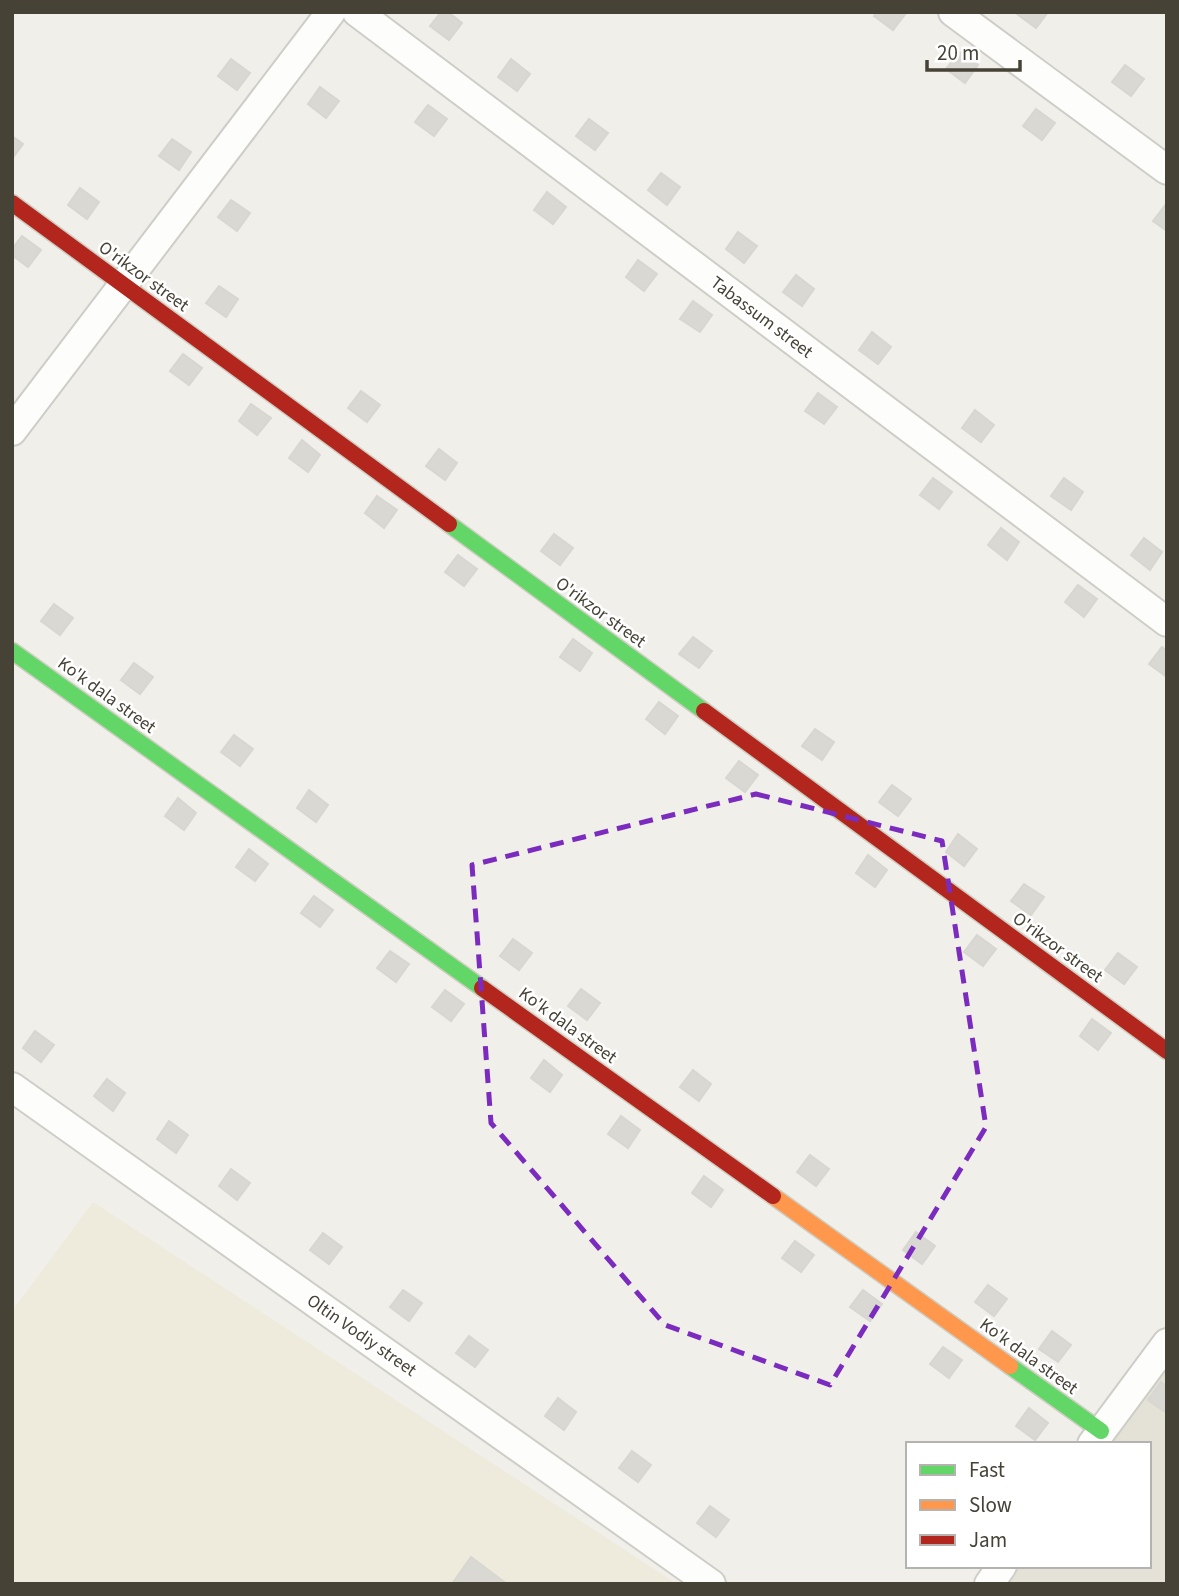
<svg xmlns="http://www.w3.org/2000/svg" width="1179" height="1596" font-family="'Source Sans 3',sans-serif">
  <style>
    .residential { fill: #e4e2d7 }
    .education { fill: #eeebdc }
    .building { fill: #dad8d2; stroke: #d8d6d0; stroke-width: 2 }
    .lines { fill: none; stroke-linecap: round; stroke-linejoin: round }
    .street-casing { stroke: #cecdc7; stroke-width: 32 }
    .fast-casing { stroke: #cecdc1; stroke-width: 19 }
    .slow-casing { stroke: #cecdc1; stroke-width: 19 }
    .jam-casing { stroke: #cecdc1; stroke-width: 19 }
    .street { stroke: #fdfdfc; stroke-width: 28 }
    .fast { stroke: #63d668; stroke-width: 16 }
    .slow { stroke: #ff974d; stroke-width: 16 }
    .jam { stroke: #b3261e; stroke-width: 16 }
    .marked { fill: none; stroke: #7b2cbf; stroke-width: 5; stroke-dasharray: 14 9; stroke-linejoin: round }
    .labels { text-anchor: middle; stroke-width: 5; stroke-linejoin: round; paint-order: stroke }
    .street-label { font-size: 18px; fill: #464236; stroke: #fff }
  </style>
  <rect width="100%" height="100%" fill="#f0efea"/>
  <path class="residential" d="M1167,1365V1584H1001L1014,1566H1149V1444H1107Z"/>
  <path class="education" d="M93,1202L677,1584H12V1311Z"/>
  <path class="building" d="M441,12H448L462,23L449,40L430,26Z
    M877,12H905L906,13L893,30L874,16Z
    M1018,12H1048L1036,28L1017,14Z
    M959,52L978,65L965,83L946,69Z
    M231,59L250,73L237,90L218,76Z
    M511,59L530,74L517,91L498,77Z
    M1125,65L1144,79L1131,96L1112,82Z
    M320,87L339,101L326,118L308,104Z
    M428,105L447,119L434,136L415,122Z
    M1036,109L1055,123L1042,140L1023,126Z
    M589,119L608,133L595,150L576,136Z
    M12,136L23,144L12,159Z
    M172,139L191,152L179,170L159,156Z
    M661,173L680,187L667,205L648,190Z
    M80,188L99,202L87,219L68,205Z
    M547,192L566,207L553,224L534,210Z
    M231,200L250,213L237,231L218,217Z
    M1166,204H1167V231L1153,221Z
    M738,232L757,246L744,263L726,249Z
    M22,236L41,250L28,267L12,255V249Z
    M638,260L657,274L644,291L626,277Z
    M796,275L814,289L802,306L783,292Z
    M219,286L238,299L226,317L206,303Z
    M693,301L712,315L700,332L680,319Z
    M872,332L891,347L878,364L859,350Z
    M183,354L202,368L189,385L170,371Z
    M361,391L380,405L367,422L348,408Z
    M818,393L837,407L824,424L805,411Z
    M251,404L271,418L257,435L239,421Z
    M975,410L994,425L981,442L962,428Z
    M302,440L320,455L308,472L289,458Z
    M439,449L457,463L445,480L426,466Z
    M933,478L952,492L939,509L920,495Z
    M1064,478L1083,492L1071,510L1051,496Z
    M377,496L397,510L384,528L365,513Z
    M1001,528L1019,542L1007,560L988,545Z
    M554,534L573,548L560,565L541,551Z
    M1144,538L1162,552L1150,570L1131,555Z
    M458,555L477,569L464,586L445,572Z
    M1078,585L1097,599L1084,617L1065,602Z
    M54,604L73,618L60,635L41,621Z
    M693,637L712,651L699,668L679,654Z
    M573,639L592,653L580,671L560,657Z
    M1162,647L1167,651V677L1149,664Z
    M134,663L153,677L140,694L121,680Z
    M659,702L678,716L665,734L646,719Z
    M815,729L834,742L822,760L802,746Z
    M234,735L253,749L240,766L221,752Z
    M739,761L758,775L745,792L726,778Z
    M892,785L911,799L898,816L879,802Z
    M309,790L328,805L316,822L297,808Z
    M178,798L196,813L184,830L165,816Z
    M958,834L977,849L964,866L946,852Z
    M249,849L268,864L255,881L236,867Z
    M868,855L887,870L875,887L856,873Z
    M1024,884L1044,897L1031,915L1011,901Z
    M314,896L333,910L320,927L301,913Z
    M977,935L996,949L983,966L964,952Z
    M513,939L532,953L519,970L500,956Z
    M390,951L409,964L396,982L377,968Z
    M1118,953L1137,967L1124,984L1105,970Z
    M581,989L600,1003L587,1020L568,1006Z
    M445,990L464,1004L451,1021L432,1007Z
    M1092,1019L1111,1033L1098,1050L1080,1036Z
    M35,1031L54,1045L41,1062L23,1048Z
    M544,1060L562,1075L550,1092L531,1078Z
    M693,1070L711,1084L699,1101L680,1087Z
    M107,1079L125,1093L113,1111L94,1096Z
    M621,1116L640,1130L628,1148L608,1134Z
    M169,1121L188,1135L176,1153L157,1139Z
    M810,1155L829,1169L816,1186L797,1172Z
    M231,1169L250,1183L237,1200L219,1186Z
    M704,1176L723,1190L711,1207L692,1193Z
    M916,1232L935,1246L922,1264L903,1250Z
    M323,1233L342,1247L329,1264L310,1250Z
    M795,1241L814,1255L801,1272L782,1258Z
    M988,1285L1007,1299L994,1316L975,1302Z
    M403,1290L422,1303L409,1321L390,1307Z
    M863,1290L882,1304L870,1321L850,1307Z
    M1052,1331L1071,1345L1058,1362L1039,1349Z
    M469,1336L488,1350L475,1367L456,1353Z
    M943,1347L962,1360L949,1378L930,1364Z
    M1161,1382L1167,1387V1413L1148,1400Z
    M558,1398L576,1412L564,1430L545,1416Z
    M1029,1408L1048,1423L1035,1440L1016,1426Z
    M632,1451L651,1465L638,1482L619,1468Z
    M710,1506L729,1520L716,1537L697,1523Z
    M471,1557L507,1584H452Z"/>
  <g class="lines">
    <defs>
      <path id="street" d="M357,12L1167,622
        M953,12L1167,170
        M12,431L331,12
        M12,1087L711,1584
        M1092,1444L1167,1343
        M989,1584L1002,1566"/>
      <path id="fast" d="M449,524L704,711
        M12,651L482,988
        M1010,1366L1101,1431"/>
      <path id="slow" d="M773,1196L1010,1366"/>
      <path id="jam" d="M12,203L449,524
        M704,711L1167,1051
        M482,988L773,1196"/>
    </defs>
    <use href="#street" class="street-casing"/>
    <use href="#fast" class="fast-casing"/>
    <use href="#slow" class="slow-casing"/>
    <use href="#jam" class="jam-casing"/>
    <use href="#street" class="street"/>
    <use href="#fast" class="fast"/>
    <use href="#slow" class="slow"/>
    <use href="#jam" class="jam"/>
  </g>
  <path class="marked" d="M756,794L942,841L986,1127L830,1385L665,1325L491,1123L472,865Z"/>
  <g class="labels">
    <g class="street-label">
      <text transform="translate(144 276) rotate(36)" y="6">O'rikzor street</text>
      <text transform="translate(762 317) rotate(37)" y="6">Tabassum street</text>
      <text transform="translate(601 612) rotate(36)" y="6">O'rikzor street</text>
      <text transform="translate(107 695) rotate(36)" y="6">Ko'k dala street</text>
      <text transform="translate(1058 947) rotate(36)" y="6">O'rikzor street</text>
      <text transform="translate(568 1025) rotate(36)" y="6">Ko'k dala street</text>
      <text transform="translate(362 1335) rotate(35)" y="6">Oltin Vodiy street</text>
      <text transform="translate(1029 1356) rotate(36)" y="6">Ko'k dala street</text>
    </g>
  </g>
  <rect width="1179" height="1596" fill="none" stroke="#464236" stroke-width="28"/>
  <rect x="906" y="1442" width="245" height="126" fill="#ffffff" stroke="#b5b3af" stroke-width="2"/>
  <rect x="920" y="1465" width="35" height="10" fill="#63d668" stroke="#b5b3af" stroke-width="2"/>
  <text x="969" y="1477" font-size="21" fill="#464236">Fast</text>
  <rect x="920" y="1500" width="35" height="10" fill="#ff974d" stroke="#b5b3af" stroke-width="2"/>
  <text x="969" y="1512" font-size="21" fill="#464236">Slow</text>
  <rect x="920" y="1535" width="35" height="10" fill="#b3261e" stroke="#b5b3af" stroke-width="2"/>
  <text x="969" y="1547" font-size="21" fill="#464236">Jam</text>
  <path d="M927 60v10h93v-10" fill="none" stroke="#464236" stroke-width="3.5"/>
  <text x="937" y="60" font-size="21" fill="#464236" stroke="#ffffff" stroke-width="5" paint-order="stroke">20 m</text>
</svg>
